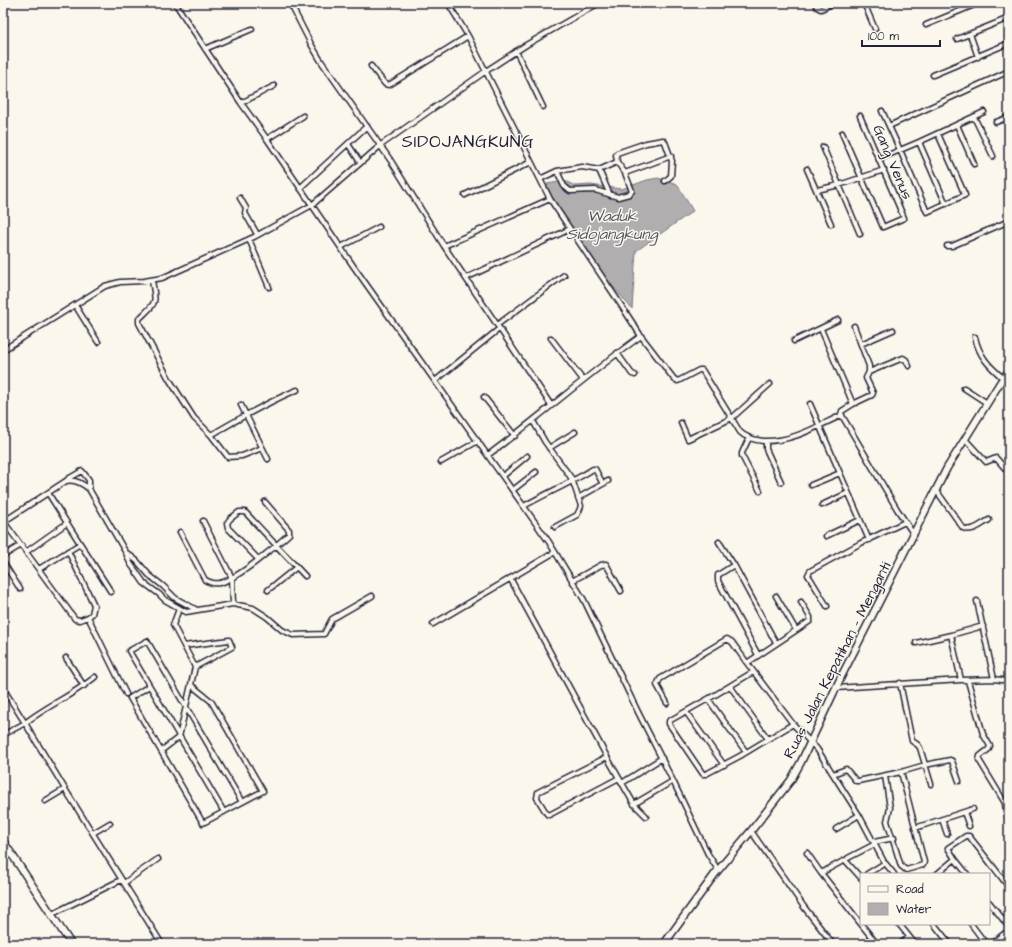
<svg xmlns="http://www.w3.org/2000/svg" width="1012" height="947" font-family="'Architects Daughter',sans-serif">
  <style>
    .water { fill: #b1aeb0; stroke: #787681 }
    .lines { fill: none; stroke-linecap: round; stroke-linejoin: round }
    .minor-casing { stroke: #22223b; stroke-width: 7 }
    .secondary-casing { stroke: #22223b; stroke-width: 9 }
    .minor { stroke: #fbf7ec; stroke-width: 4 }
    .secondary { stroke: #fbf7ec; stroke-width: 6 }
    .labels { text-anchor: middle; stroke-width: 3; stroke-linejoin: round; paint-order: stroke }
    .street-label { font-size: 15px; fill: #22223b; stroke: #fbf7ec }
    .water-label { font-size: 16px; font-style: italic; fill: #545364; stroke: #fbf7ec }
    .quarter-label { font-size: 17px; letter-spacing: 1px; fill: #22223b; stroke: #fbf7ec }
  </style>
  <rect width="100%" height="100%" fill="#fbf7ec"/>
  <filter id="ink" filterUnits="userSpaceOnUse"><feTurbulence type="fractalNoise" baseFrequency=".025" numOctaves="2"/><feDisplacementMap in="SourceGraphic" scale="8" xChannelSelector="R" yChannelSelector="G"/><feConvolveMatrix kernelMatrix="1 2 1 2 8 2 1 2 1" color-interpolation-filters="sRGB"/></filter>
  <g filter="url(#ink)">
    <path class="water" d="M658,178L677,184L693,211L636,251L632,309L597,268L556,208L547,184L565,181L575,186L590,185L622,189L647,180Z
      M1009,932V944H994Z"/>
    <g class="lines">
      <defs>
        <path id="minor" d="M175,3L241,103
          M290,3L311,44L321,61L391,161L444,246L551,405
          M448,3L468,36L550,199L619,302L641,336L674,379L678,381L699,370H702L740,432C746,438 755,440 763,441C792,442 816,427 842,415
          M815,3L817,7L821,9L833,3
          M864,3L875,29
          M926,25L979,3
          M970,34L978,57
          M957,39L1009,18
          M205,49L252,29
          M516,51L543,107
          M371,66L385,84L389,85L468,36
          M933,75L1009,43
          M274,86L241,103L267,139L354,267L549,542L584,600L638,712L673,781L708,854L718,870
          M882,111L900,150L927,212L965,195L938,134
          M974,117L993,156
          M996,122L1009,117
          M957,125L974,164
          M889,126L1009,71
          M842,133L883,227L904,218L860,116
          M267,139L303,116
          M919,142L946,204
          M348,144L360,162
          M823,147L860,234
          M879,159L919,142L984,112
          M617,162L616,155L617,153L646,143L663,140L665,142L672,161L671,176L665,181
          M807,169L831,224
          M599,170L610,195
          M625,173L671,156
          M540,179L557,171L564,186L570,191L595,190L618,197L629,194L632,191L625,173L617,162L599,170L582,167L557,171
          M300,188L367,126
          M817,190L839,185L884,170
          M465,195L531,162
          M240,198L246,208L245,213L257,234
          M249,239L269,287
          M444,246L550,199
          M947,246H952L1009,221
          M341,247L379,227
          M466,278L570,229
          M152,281C157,305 156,302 139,319V323L169,379L194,418L211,435C239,419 267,402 297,390
          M75,305L98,342
          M497,325L564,275
          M854,326L869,366V372L866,378L873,393L872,395L853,404L842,411L841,414L897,509L914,535
          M821,329L853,404
          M975,337C979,356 989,366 1003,378
          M551,338L583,380
          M794,341L838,320
          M861,344L893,330
          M3,350L105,286L120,282L144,281L162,278L254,237L312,205L381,145L486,71L526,45L599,3
          M617,353L632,374L635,375
          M869,372L903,358L906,360L909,366
          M435,381L499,329
          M964,388L987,403
          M484,397L515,436
          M810,404L869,540
          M241,405L268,459
          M533,421L545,442L572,479L581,506L579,511L577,515L555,527
          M681,423L688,439L732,418L770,384
          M211,435L228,457L242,456L262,448
          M749,438L742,453V456L760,491
          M965,439L986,462L996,458L1009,473
          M766,441V449L781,482
          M549,448L575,432
          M488,455C540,417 588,374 641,336
          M441,462L478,441
          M503,476L527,456
          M68,479L82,471L89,480V489
          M811,485L840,473
          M513,490L536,472
          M936,490L963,528C972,533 981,524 989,520
          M48,493L111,592
          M578,498L608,481
          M822,505L848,493
          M524,506C547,493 571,483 593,469H595L603,484
          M203,521L232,578L233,604
          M3,522L66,481C75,479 82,483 89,489L126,553L130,563L144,583L159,594L165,600L186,612L233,604L253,608L267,617L282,630L293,635L324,634L332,619L372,596
          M4,522L75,619L80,620L88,617L126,694
          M180,532L205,580C211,583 214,584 220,583C239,578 275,547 289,534V530L265,502
          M826,536L860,520
          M719,542L734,565L776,643
          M68,551L94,605L92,614L88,617
          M26,552L67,523
          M127,553L137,561L149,575L163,586L175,598L197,610
          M3,556L21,545
          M258,559L228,528L227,523L230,519L239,512H245L305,576
          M3,562L20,589
          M734,565L718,575V581L758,655
          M39,569L80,544
          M510,578L607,757L538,792L537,798L547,814L549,815L619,778L634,804
          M572,581L601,565L606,564L621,591
          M268,590L297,567
          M776,596L796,630
          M977,601L994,679
          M801,602L810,617V621L747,663L793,724L817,749L859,815L883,860
          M827,606L810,578L808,575L810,571L861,543L905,522
          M433,624L555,552
          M916,643L951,635
          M184,646L229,640L232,647L195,667
          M66,658L84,686
          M753,672L715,695L669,721V724L703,774H706L740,756L793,724
          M95,677C73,695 47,706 25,723L65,789L162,944
          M961,680L951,635L983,626
          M968,681L983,734L990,746L989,749L980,756L979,760L1005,803L1006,812L1009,820
          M900,683L912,741L918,745L920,748L931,784
          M149,686L130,698L203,823L263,791L211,701L191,685
          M730,686L768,739
          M3,688L25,723L3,735
          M836,688L961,680L994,679L1009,681
          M708,699L746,752
          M667,703L657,685L660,679L727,639L732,642L747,663
          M686,712L724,765
          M161,751L179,737L195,667L173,625L179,609
          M607,757L619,778
          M833,774L846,769L856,781H858L901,772L925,765L950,760L952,761L959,781
          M885,776L890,808L887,821L901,866L906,870L923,865L924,862L901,772
          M622,783L662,758
          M45,801L65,789
          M224,812L129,651L147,641L242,802
          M964,812L969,826
          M646,816L634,804L673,781
          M942,819L947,834
          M915,828L973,809
          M836,829L859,815
          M751,831L804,907L833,944
          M93,833L110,823
          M874,842L894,838
          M807,853L821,873L861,924
          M848,858L875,844
          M821,873L845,860L861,878
          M867,874L885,863L894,874
          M937,874L955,859
          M967,874L955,859L948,848L966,836H969L1009,887
          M124,883L158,859
          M989,902L1009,927
          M52,914L121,880
          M861,924L877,944
          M899,924L915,944
          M934,924L950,944
          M971,924L986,944
          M667,939L671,944
          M900,944L909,937
          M991,944L1009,930"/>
        <path id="secondary" d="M3,841L71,944
          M664,944L715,874L751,831L791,780L801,762L841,677L947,468L1001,381L1009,371"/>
      </defs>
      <use href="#minor" class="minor-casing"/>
      <use href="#secondary" class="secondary-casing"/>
      <use href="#minor" class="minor"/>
      <use href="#secondary" class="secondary"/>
    </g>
  </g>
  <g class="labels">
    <g class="street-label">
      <text transform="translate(893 162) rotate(67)" y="5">Gang Venus</text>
      <text transform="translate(837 660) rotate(-63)" y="5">Ruas Jalan Kepatihan - Menganti</text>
    </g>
    <g class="water-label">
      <text x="612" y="221">Waduk<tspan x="612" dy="18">Sidojangkung</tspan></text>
    </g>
    <g class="quarter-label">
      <text x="468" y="147">SIDOJANGKUNG</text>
    </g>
  </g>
  <rect width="1012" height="947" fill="none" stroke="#fbf7ec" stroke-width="16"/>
  <rect x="8" y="8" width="996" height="931" fill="none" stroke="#22223b" stroke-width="1.5" filter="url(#ink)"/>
  <rect x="860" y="873" width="130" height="52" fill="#fbf7ec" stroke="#a4a2a5"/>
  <rect x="868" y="886" width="20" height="6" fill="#fbf7ec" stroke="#a4a2a5"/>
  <text x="896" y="893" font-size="12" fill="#22223b">Road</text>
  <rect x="868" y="903" width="20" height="12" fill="#b1aeb0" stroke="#a4a2a5"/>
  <text x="896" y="913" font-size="12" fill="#22223b">Water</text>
  <path d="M862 40v6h78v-6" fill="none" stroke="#22223b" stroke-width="2"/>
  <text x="868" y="40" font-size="12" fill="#22223b" stroke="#fbf7ec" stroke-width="3" paint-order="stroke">100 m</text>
</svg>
